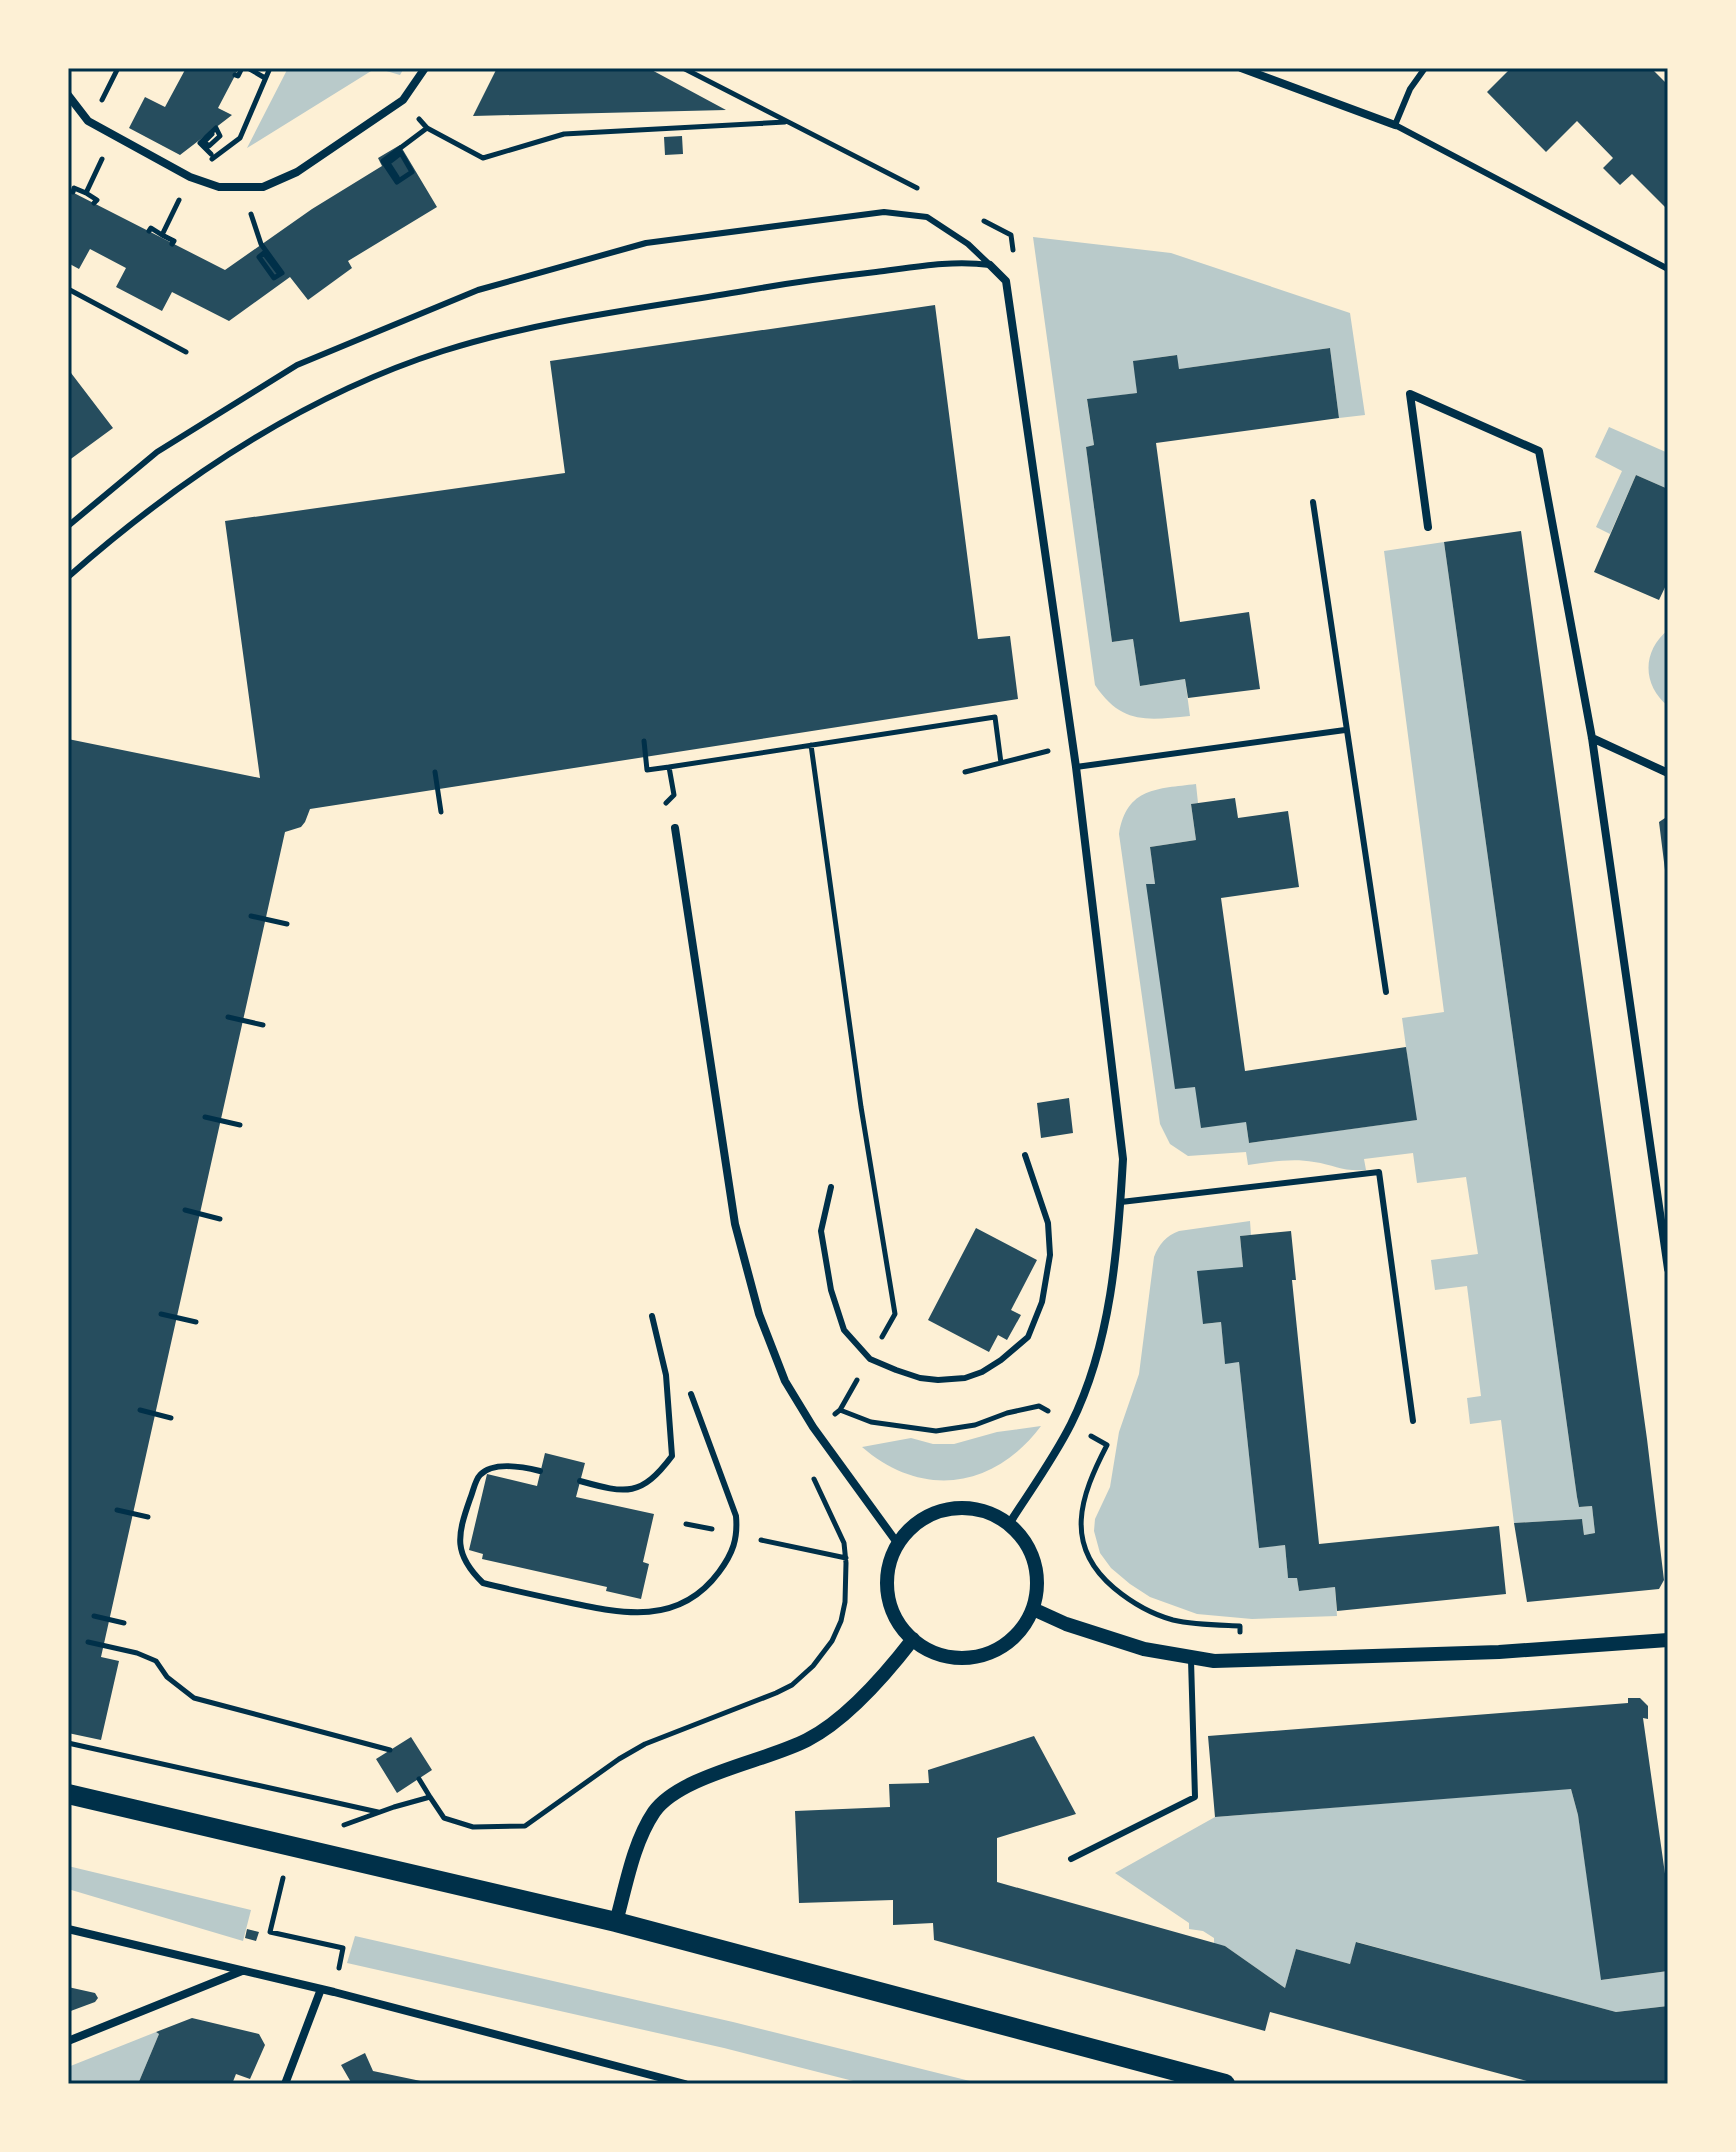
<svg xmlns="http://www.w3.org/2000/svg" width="1736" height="2152" font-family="Commissioner,sans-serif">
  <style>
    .green { fill: #b9caca }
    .building { fill: #264d5e }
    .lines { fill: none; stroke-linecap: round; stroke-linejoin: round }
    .path { stroke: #003049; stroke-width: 5 }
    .service { stroke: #003049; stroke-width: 6 }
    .minor { stroke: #003049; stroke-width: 8 }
    .tertiary { stroke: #003049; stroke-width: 14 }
    .primary { stroke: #003049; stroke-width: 20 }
    .neatline { fill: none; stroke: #003049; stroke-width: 3 }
  </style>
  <rect width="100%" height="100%" fill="#fdf0d5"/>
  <path class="green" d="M288,68H404L400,75L376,68L247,148Z
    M1033,237L1171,253L1350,313L1365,415L1339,418L1330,348L1179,369L1176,355L1134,361L1137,393L1087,400L1094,445L1086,447L1112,642L1133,639L1140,686L1185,679L1190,716C1147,720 1122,725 1095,685Z
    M1609,427L1668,453V489L1636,475L1610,534L1596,527L1622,471L1595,457Z
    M1444,542L1577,1497L1579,1507L1592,1506L1595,1533L1584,1535L1582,1519L1514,1523L1501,1420L1470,1424L1467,1398L1481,1396L1467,1286L1435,1290L1431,1260L1478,1254L1466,1177L1417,1183L1413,1153L1364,1159L1366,1170C1343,1172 1335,1165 1314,1162C1292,1158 1270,1162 1248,1165L1246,1152L1188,1156L1170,1144L1160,1124L1119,834C1127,787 1157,789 1196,784L1198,803L1191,804L1196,840L1150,847L1155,884H1147L1195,1087L1246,1122L1249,1143L1416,1120L1402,1018L1444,1012L1384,551Z
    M1668,630V706C1642,685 1642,651 1668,630Z
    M1250,1221L1251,1235L1240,1236L1243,1267L1204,1324L1221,1322L1225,1363L1239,1362L1259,1547L1285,1545L1288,1578H1297L1299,1591L1335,1587L1337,1616L1252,1619L1197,1614L1150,1597L1130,1584L1111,1568L1100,1553L1094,1531L1095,1519L1110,1487L1119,1432L1139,1374L1154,1257C1159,1244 1166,1236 1179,1231Z
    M1041,1426C994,1489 922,1499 862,1447L911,1438L933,1444H954L997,1432Z
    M1565,1789H1571L1578,1815L1602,1980L1668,1971V2006L1616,2012L1357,1942L1350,1964L1296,1949L1285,1988L1225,1946L1214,1944V1938L1203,1931L1189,1929V1923L1115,1873L1215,1817Z
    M68,1866L251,1910L243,1941L68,1889Z
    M355,1936L733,2022L982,2084H865L724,2048L347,1963Z
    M156,2032L159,2034L138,2084H68V2067Z"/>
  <path class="building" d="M186,68H239L218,108L232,115L180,155L129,128L145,97L165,107Z
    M497,68H648L726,110L473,116Z
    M1511,68H1651L1668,85V210L1632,174L1620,185L1603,168L1613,158L1577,121L1546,152L1487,92Z
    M682,136L683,154L665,155L664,137Z
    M400,145L437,207L348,261L352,268L308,300L290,277L229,321L172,292L162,311L116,287L126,268L90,249L79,269L68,263V190L225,270L312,209L382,166L378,158Z
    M935,305L978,639L1010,636L1018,699L310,809L305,822L301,827L285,832L101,1657L119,1661L101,1740L68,1733V739L260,778L225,521L565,473L550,361Z
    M1330,348L1339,418L1156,443L1180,622L1249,612L1260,689L1188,698L1185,679L1140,686L1133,639L1112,642L1086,447L1094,445L1087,399L1137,393L1133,361L1177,355L1179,369Z
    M68,369L113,428L68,461Z
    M1636,475L1668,489V581L1659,600L1594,572Z
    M1521,531L1647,1439L1664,1580L1659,1589L1527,1602L1514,1523L1582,1519L1584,1535L1595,1533L1592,1506L1579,1507L1577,1497L1444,542Z
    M1235,798L1238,818L1288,811L1299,887L1221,898L1245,1071L1406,1047L1417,1120L1249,1143L1246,1122L1201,1128L1195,1087L1175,1089L1146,884H1155L1150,847L1196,840L1191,804Z
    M1668,816V877L1666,878L1659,822Z
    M1069,1098L1073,1133L1041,1138L1037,1103Z
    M976,1228L1037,1260L1011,1310L1021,1315L1007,1340L998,1335L989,1352L928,1320Z
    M1291,1231L1296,1280H1292L1319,1544L1499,1526L1506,1594L1337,1611L1335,1587L1299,1591L1297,1578H1288L1285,1545L1259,1548L1239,1362L1225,1364L1221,1322L1203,1324L1197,1271L1243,1267L1240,1236Z
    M545,1453L585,1463L576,1497L654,1514L643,1562L649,1564L641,1599L606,1591L607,1587L482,1559L483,1554L469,1550L487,1474L537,1486Z
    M1628,1698H1640L1648,1706V1719L1643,1718L1668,1895V1971L1601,1980L1578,1815L1571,1789L1215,1817L1208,1736L1628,1703Z
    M1034,1736L1076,1814L997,1838V1882L1225,1946L1285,1988L1296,1949L1350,1964L1356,1942L1616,2012L1668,2006V2084H1538L1270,2012L1265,2031L934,1940L933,1923L893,1925V1900L799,1903L795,1811L890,1807L889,1784L929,1783L928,1770Z
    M411,1737L432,1770L397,1793L376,1759Z
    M247,1929L259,1932L256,1941L245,1938Z
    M68,1987L95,1993L98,1998L95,2002L68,2012Z
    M192,2018L259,2034L265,2045L250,2079L236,2074L232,2084H138L159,2034L156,2032Z
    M365,2053L373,2071L435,2084H352L341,2065Z"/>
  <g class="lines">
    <path class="path" d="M248,68L265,78
      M683,68L917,188
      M235,75L238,76L242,68
      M102,100L118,68
      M419,119L427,128L483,158L564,134L785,122
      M211,154L200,143L216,128L220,136L209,146L204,142L212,134
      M212,159L240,138L270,68
      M397,177L388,163L401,153L412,172L397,182L383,161L427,128
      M73,192L74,188L86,193L102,159
      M86,193L97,200L94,203
      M251,214L261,244L282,273L274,278L259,257L264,253L279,273
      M984,221L1011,235L1013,250
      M149,231L151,228L162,235L179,200
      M162,235L174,241L172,244
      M68,289L186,352
      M644,741L647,770L669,767
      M811,745L861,1107L895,1314L882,1337
      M435,772L441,812
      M965,772L1048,751
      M666,803L674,795L669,767L995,717L1001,763
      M251,916L287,924
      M228,1017L263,1025
      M205,1117L240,1125
      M185,1210L220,1219
      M161,1314L196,1322
      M140,1410L171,1418
      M840,1410L857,1380
      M835,1414L840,1410L871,1422L936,1431L975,1425L1007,1413L1039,1406L1048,1411
      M1091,1436L1107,1445C1080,1497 1063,1545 1114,1588C1132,1603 1151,1614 1173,1620C1195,1625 1218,1625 1240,1626V1632
      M117,1510L148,1517
      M686,1524L712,1529
      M761,1540L846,1558
      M94,1616L124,1623
      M88,1642L137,1653L156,1661L167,1677L194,1698L390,1750
      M68,1743L378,1812
      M419,1779L430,1797
      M344,1825L394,1807L430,1797L444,1818L473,1827L525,1826L619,1759L645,1744L776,1693L792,1685L813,1666L832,1641L841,1621L845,1602L846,1563L844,1543L814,1479
      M283,1878L270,1932L343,1948L339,1968"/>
    <path class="service" d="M1425,68L1410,89L1395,125L1668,269
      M1313,502L1386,992
      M68,526L157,452L297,365L478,290L646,243L884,212L927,217L968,244L990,265
      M68,577C178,480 302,396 443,351C540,320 644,308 744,291C788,283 832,277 876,272C915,267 951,260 990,265
      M1076,767L1345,730
      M831,1187L821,1231L831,1290L844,1330L870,1359L896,1370L920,1378L938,1380L965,1378L982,1372L1001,1360L1028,1337L1042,1302L1050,1255L1048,1223L1025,1155
      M1121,1202L1379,1172L1413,1421
      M540,1471C524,1467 493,1461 480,1475C475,1480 473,1492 470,1499C457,1536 453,1554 483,1583C511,1590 539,1596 567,1602C623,1614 679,1626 719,1572C733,1553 738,1539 736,1516L691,1394
      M580,1481C627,1494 641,1497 672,1456L666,1375L652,1316
      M1071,1859L1195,1797L1191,1660"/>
    <path class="minor" d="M1241,68L1395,125
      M68,95L88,121L190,177L219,187H263L297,172L403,100L425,68
      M990,265L1006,281L1076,767L1123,1159C1118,1248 1111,1344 1071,1424C1054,1458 1030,1491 1009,1524
      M1428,527L1410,394L1539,451L1592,738L1668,1269
      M1592,738L1668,773
      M675,828L735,1224L759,1314L785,1381L813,1427L898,1544
      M68,1929L334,1992L685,2084
      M68,2041L242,1971
      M285,2084L321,1989"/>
    <path class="tertiary" d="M887 1583a75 75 0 1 1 150 0a75 75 0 1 1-150 0Z
      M1033,1609L1066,1624L1144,1649L1214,1661L1499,1652L1668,1640
      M616,1922C626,1886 633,1843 654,1812C680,1775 767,1761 807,1740C846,1720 886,1674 913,1639"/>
    <path class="primary" d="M68,1794L616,1922L1225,2084"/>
  </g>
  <rect width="1736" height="2152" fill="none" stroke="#fdf0d5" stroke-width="140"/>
  <rect x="70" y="70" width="1596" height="2012" class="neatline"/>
</svg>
